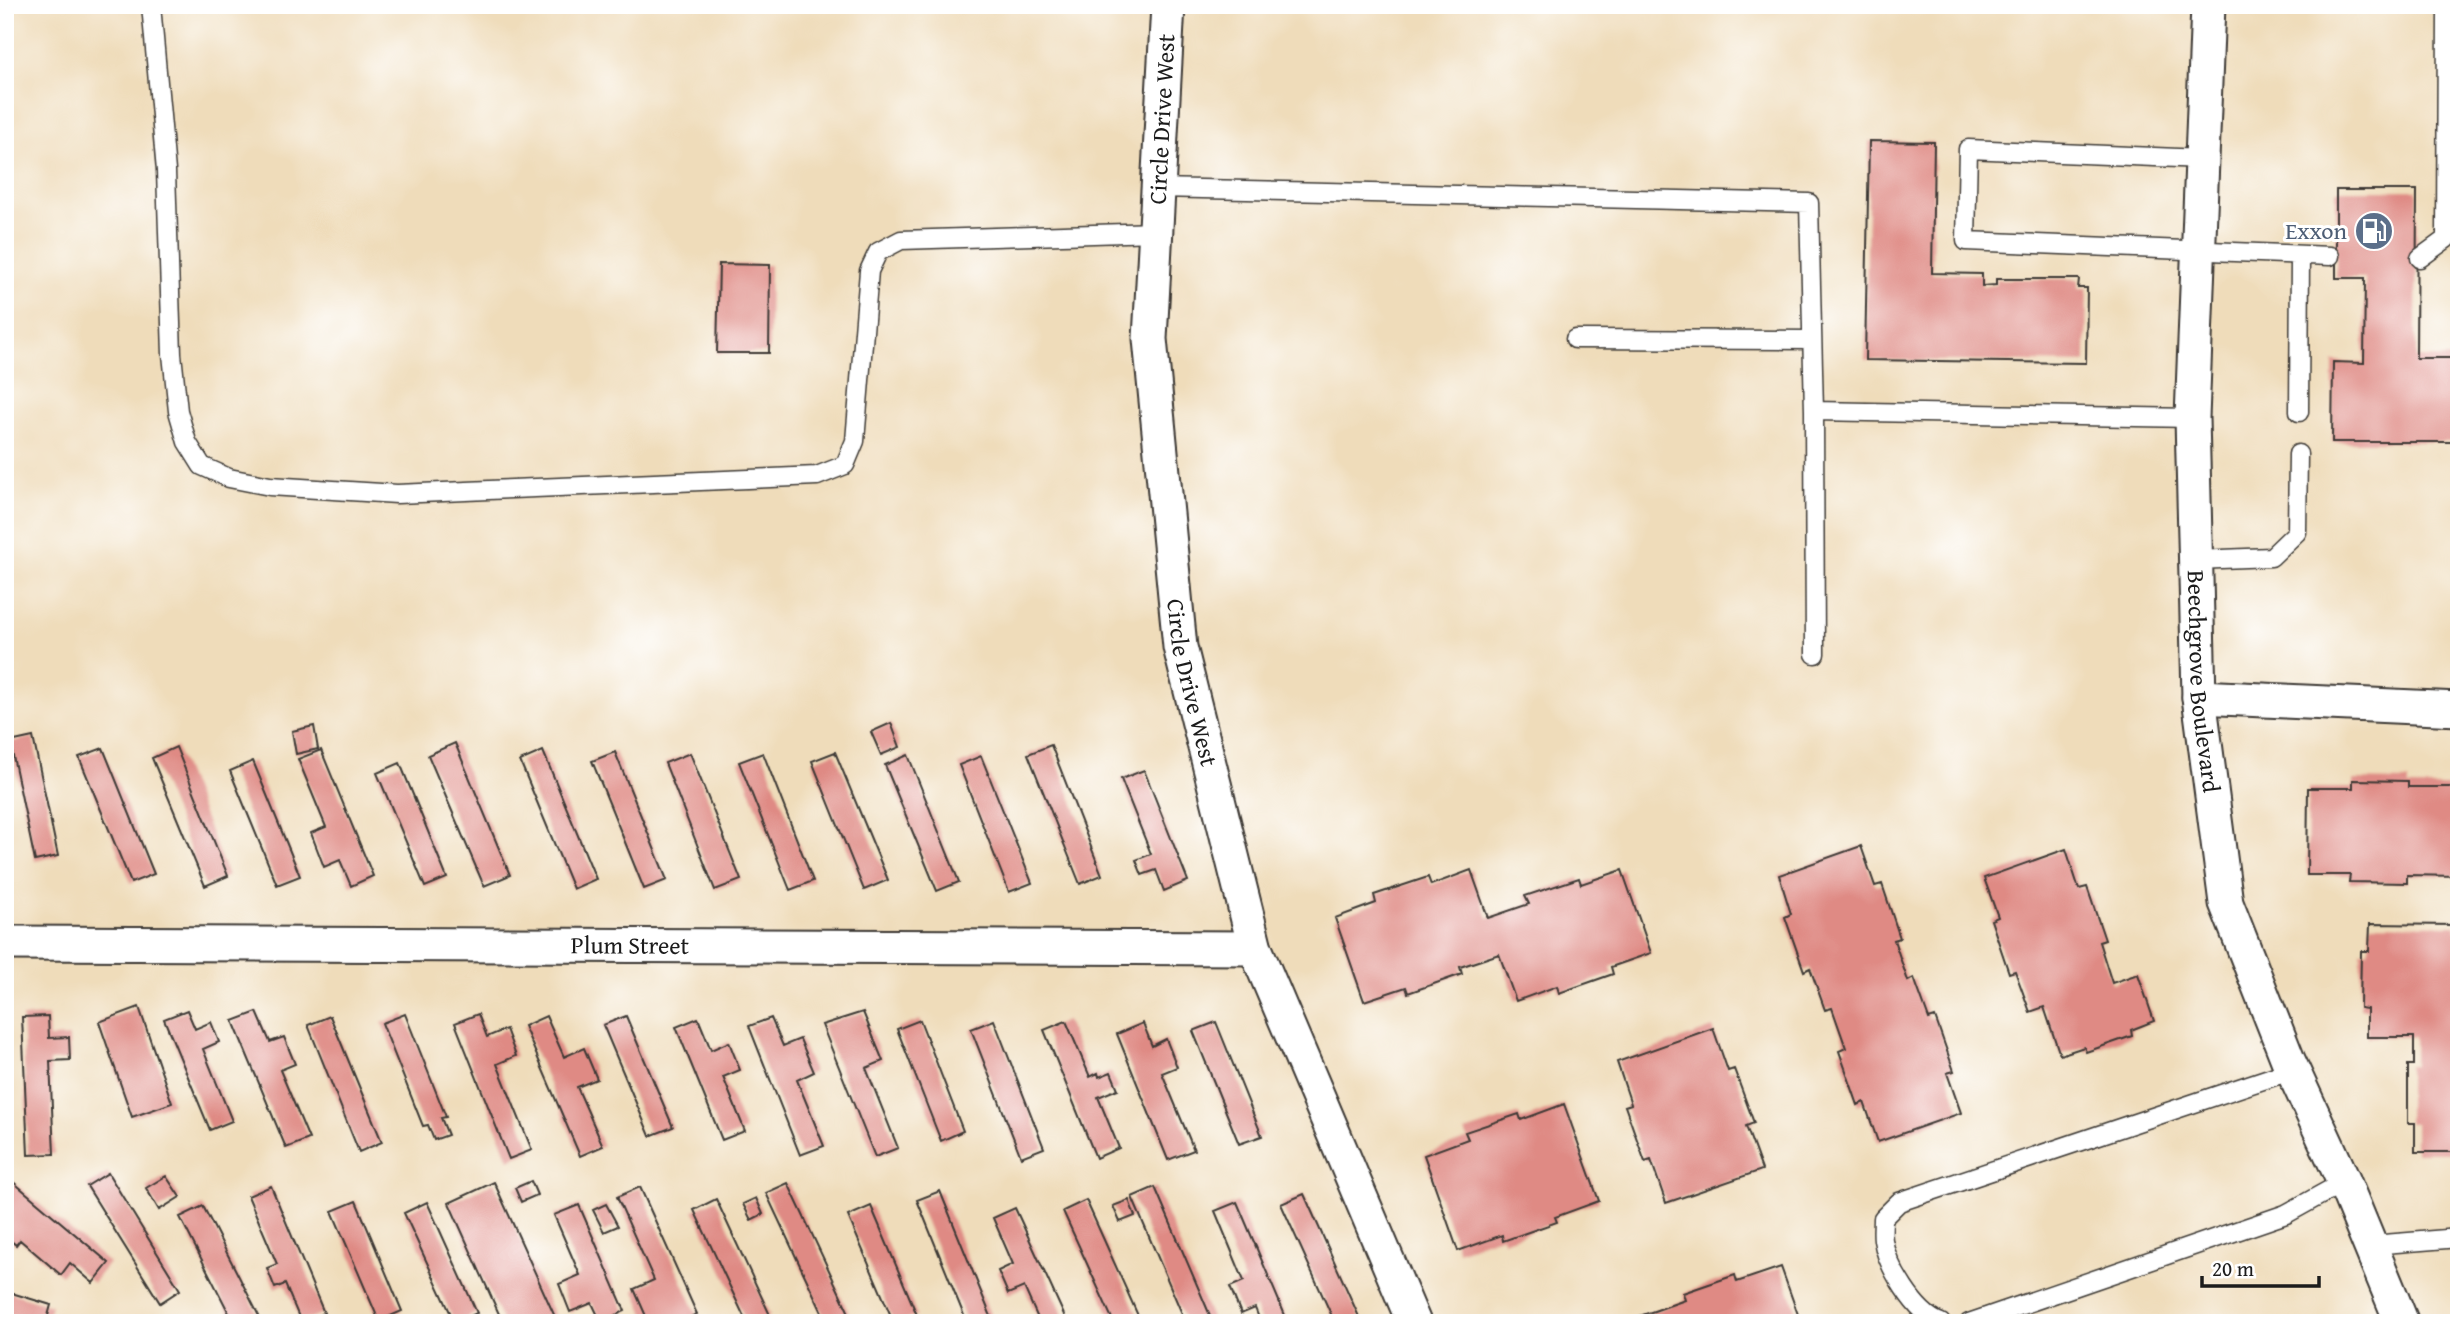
<svg xmlns="http://www.w3.org/2000/svg" width="2464" height="1328" font-family="'Gentium Book Plus',serif">
  <style>
    .building { fill: #df8a84 }
    .lines { fill: none; stroke-linecap: round; stroke-linejoin: round }
    .lane-casing { stroke: #3c3934; stroke-width: 21 }
    .street-casing { stroke: #3c3934; stroke-width: 37 }
    .lane { stroke: #fff; stroke-width: 18 }
    .street { stroke: #fff; stroke-width: 33 }
    .labels { text-anchor: middle; stroke-width: 6; stroke-linejoin: round; paint-order: stroke }
    .street-label { font-size: 24px; fill: #1c1c1c; stroke: #fff }
    .service-label { font-size: 24px; fill: #4e5e75; stroke: #fff; text-anchor: end }
  </style>
  <rect width="100%" height="100%" fill="#fff"/>
  <filter id="ink" filterUnits="userSpaceOnUse"><feTurbulence type="fractalNoise" baseFrequency=".0143" numOctaves="2"/><feDisplacementMap in="SourceGraphic" scale="14" xChannelSelector="R" yChannelSelector="G"/><feConvolveMatrix kernelMatrix="1 2 1 2 8 2 1 2 1" color-interpolation-filters="sRGB"/></filter>
  <filter id="wash" filterUnits="userSpaceOnUse"><feTurbulence type="fractalNoise" baseFrequency=".00686" numOctaves="4" result="noise"/><feDisplacementMap in="SourceGraphic" scale="28" xChannelSelector="R" yChannelSelector="G"/><feGaussianBlur stdDeviation="1.57" result="paint"/><feColorMatrix in="noise" values="0 0 0 0 0 0 0 0 0 0 0 0 0 0 0 0 0 1.4 0 .05"/><feComposite in="paint" operator="in"/></filter>
  <g filter="url(#wash)">
    <rect width="100%" height="100%" fill="#efdcba"/>
    <g id="blocks">
      <path class="building" d="M1869,141L1934,142L1932,273L1982,274V286L1996,285V279H2079L2078,288H2087L2086,363L1865,360Z
        M2336,190H2417L2416,358H2457L2456,442H2332L2333,362L2364,363L2365,278H2336Z
        M719,264L770,265L769,353H717Z
        M891,723L900,747L881,755L871,732Z
        M314,726L318,749L296,754L292,731Z
        M33,737L58,856L35,861L10,742Z
        M455,743L510,875L484,886L428,755Z
        M1051,745L1102,875L1080,884L1028,754Z
        M176,747L228,876L205,886L152,758Z
        M103,748L154,874L131,883L79,757Z
        M321,750L373,876L351,886L340,860L324,867L311,833L326,827L298,759Z
        M543,751L596,879L573,889L520,761Z
        M615,752L667,880L644,889L592,761Z
        M835,752L888,880L864,890L812,761Z
        M690,753L741,880L715,890L665,763Z
        M763,753L813,881L790,890L739,762Z
        M908,755L959,882L937,891L885,765Z
        M981,756L1032,883L1009,892L959,765Z
        M253,761L300,876L277,885L230,771Z
        M400,763L447,878L425,887L377,773Z
        M1144,770L1188,881L1164,891L1156,870L1142,875L1136,860L1151,854L1121,779Z
        M2353,780L2408,781V787H2459V876L2407,875V883L2349,882L2350,875H2307L2308,788H2353Z
        M1861,846L1875,886L1882,884L1900,938L1894,940L1908,981L1914,978L1929,1019L1935,1017L1954,1071L1947,1073L1961,1113L1878,1142L1864,1102L1858,1105L1839,1051L1846,1048L1832,1008L1825,1010L1810,968L1804,971L1785,917L1791,914L1779,875Z
        M2066,849L2079,889L2087,887L2105,940L2099,942L2112,983L2138,974L2154,1021L2131,1030L2132,1036L2086,1052L2084,1047L2060,1055L2044,1007L2030,1012L2015,971L2009,973L1991,920L1998,917L1984,878Z
        M1471,870L1488,918L1529,904L1525,896L1579,878L1581,884L1622,870L1651,953L1611,967L1613,974L1559,993L1557,986L1516,1001L1499,954L1460,967L1462,974L1408,993L1406,987L1364,1001L1335,918L1376,903L1374,895L1428,877L1431,885Z
        M2370,924L2456,925L2459,1010H2455V1038H2459V1152H2415V1123H2408V1065H2414V1037H2367V1009L2360,1008L2361,951H2369Z
        M139,1007L172,1103L132,1117L99,1022Z
        M187,1010L195,1029L211,1022L219,1042L203,1049L232,1121L210,1130L164,1019Z
        M257,1012L270,1042L284,1037L295,1064L280,1070L309,1139L286,1148L233,1021Z
        M863,1012L883,1061L866,1068L898,1148L875,1157L822,1025Z
        M405,1014L446,1117L441,1118L448,1135L434,1140L428,1125L423,1126L382,1023Z
        M478,1014L487,1037L506,1029L516,1056L497,1064L532,1150L509,1159L455,1023Z
        M48,1016L49,1038L69,1037L70,1060L50,1061L54,1154L28,1155L22,1017Z
        M330,1016L382,1142L359,1152L308,1025Z
        M546,1016L564,1057L584,1048L597,1079L577,1087L603,1146L580,1156L524,1026Z
        M626,1016L673,1127L650,1136L603,1025Z
        M698,1018L711,1050L729,1042L740,1070L723,1077L745,1131L722,1140L676,1027Z
        M771,1018L783,1046L800,1039L814,1072L797,1080L824,1146L800,1155L749,1026Z
        M920,1020L963,1131L941,1141L897,1029Z
        M994,1020L1044,1148L1021,1157L971,1029Z
        M1066,1021L1090,1077L1098,1073L1099,1077L1111,1072L1118,1089L1098,1097L1119,1148L1096,1158L1044,1030Z
        M1216,1022L1262,1136L1239,1144L1193,1031Z
        M1143,1023L1152,1046L1166,1039L1177,1067L1162,1073L1194,1150L1168,1160L1117,1034Z
        M1713,1028L1728,1071L1734,1069L1754,1123L1746,1126L1762,1170L1666,1203L1651,1160L1645,1162L1625,1106L1631,1104L1617,1062Z
        M1564,1104L1599,1201L1555,1217L1557,1222L1503,1241L1502,1235L1458,1251L1424,1155L1468,1139L1465,1132L1519,1114L1521,1120Z
        M108,1173L180,1290L160,1303L87,1186Z
        M5,1175L109,1263L93,1283L70,1263L61,1275L20,1240L16,1245L5,1236Z
        M166,1176L180,1197L159,1210L146,1188Z
        M531,1181L537,1195L521,1202L515,1188Z
        M494,1182L556,1319L548,1323H503L449,1203Z
        M788,1183L849,1313L827,1323L766,1193Z
        M271,1186L324,1313L301,1322L285,1284L275,1288L267,1268L277,1264L248,1196Z
        M640,1187L697,1314L677,1323H649L634,1289L654,1280L617,1197Z
        M1155,1187L1212,1320L1205,1323H1186L1132,1197Z
        M940,1191L992,1319L981,1323H967L917,1200Z
        M1304,1194L1360,1319L1352,1323H1335L1281,1204Z
        M756,1198L763,1214L751,1220L743,1204Z
        M716,1199L770,1315L753,1323H747L694,1210Z
        M1086,1200L1140,1320L1135,1323H1114L1063,1211Z
        M1129,1200L1135,1216L1120,1222L1113,1206Z
        M356,1201L402,1311L379,1321L332,1211Z
        M427,1202L477,1313L455,1323L404,1213Z
        M1237,1202L1287,1320L1280,1323H1261L1255,1308L1241,1314L1230,1287L1244,1281L1215,1211Z
        M606,1204L618,1226L604,1232L593,1210Z
        M579,1205L625,1311L601,1322L592,1303L570,1312L559,1284L580,1275L554,1215Z
        M203,1206L259,1316L246,1323H234L180,1217Z
        M871,1206L917,1315L900,1323H894L848,1216Z
        M1015,1208L1065,1317L1053,1323H1040L1024,1287L1008,1294L998,1271L1013,1264L993,1218Z
        M1781,1267L1801,1323H1642L1640,1316L1685,1300L1683,1293L1735,1275L1737,1282Z
        M5,1291L51,1305L46,1323H25L5,1317Z"/>
    </g>
  </g>
  <g filter="url(#ink)">
    <use href="#blocks" fill-opacity="0" stroke="#3c3934" stroke-width="2"/>
    <g class="lines">
      <defs>
        <path id="lane" d="M151,5L166,171L172,354L178,411L187,442L202,466L229,478L270,486L397,494L817,476L845,465L855,441L869,271L878,252L901,240L1156,232
          M2202,159L1968,149L1966,241L2330,256
          M1157,188L1809,203L1814,411L2192,418
          M2420,258L2446,239L2447,5
          M1575,339L1811,340
          M1814,411L1815,654
          M2299,412L2300,256
          M2196,560L2271,557L2297,532L2298,454
          M2371,1245L2459,1238
          M1941,1323C1915,1314 1887,1266 1883,1240C1882,1233 1883,1225 1883,1218L1899,1202L2293,1070
          M1969,1323L2286,1214L2344,1182"/>
        <g id="street">
          <path id="s1" d="M1168,5L1150,339L1180,647L1255,948L1414,1323"/>
          <path id="s2" d="M2208,5L2192,418L2199,697L2226,903L2288,1060L2344,1182L2402,1323"/>
          <path d="M2199,697L2459,709"/>
          <path id="s3" d="M5,943L1255,948"/>
        </g>
      </defs>
      <use href="#lane" class="lane-casing"/>
      <use href="#street" class="street-casing"/>
      <use href="#lane" class="lane"/>
      <use href="#street" class="street"/>
    </g>
  </g>
  <defs>
    <symbol id="fuel-disc" viewBox="-11 -11 22 22"><circle r="9.5" fill="#5c6f8a" stroke="#fff"/><path d="M-5.5-6h7V0h2V4h1.3V-2.5L3-4.5l.8-.8L6-3V5H2.5V1h-1V6h-7ZM-4.2-4.7v3.2H.2V-4.7Z" fill="#fff"/></symbol>
  </defs>
  <g fill-rule="evenodd">
    <use href="#fuel-disc" x="2352" y="209" width="44" height="44"/>
  </g>
  <g class="labels">
    <g class="street-label">
      <text transform="translate(1162 119) rotate(-87)" y="8">Circle Drive West</text>
      <text dy="8" stroke="none"><textPath href="#s1" startOffset="681">Circle Drive West</textPath></text>
      <text dy="8" stroke="none"><textPath href="#s2" startOffset="677">Beechgrove Boulevard</textPath></text>
      <text dy="8" stroke="none"><textPath href="#s3" startOffset="625">Plum Street</textPath></text>
    </g>
    <g class="service-label">
      <text x="2347" y="239">Exxon</text>
    </g>
  </g>
  <rect width="2464" height="1328" fill="none" stroke="#fff" stroke-width="28"/>
  <path d="M2202 1276v10h117v-10" fill="none" stroke="#1c1c1c" stroke-width="3.5"/>
  <text x="2212" y="1276" font-size="21" fill="#1c1c1c" stroke="#ffffff" stroke-width="5" paint-order="stroke">20 m</text>
</svg>
